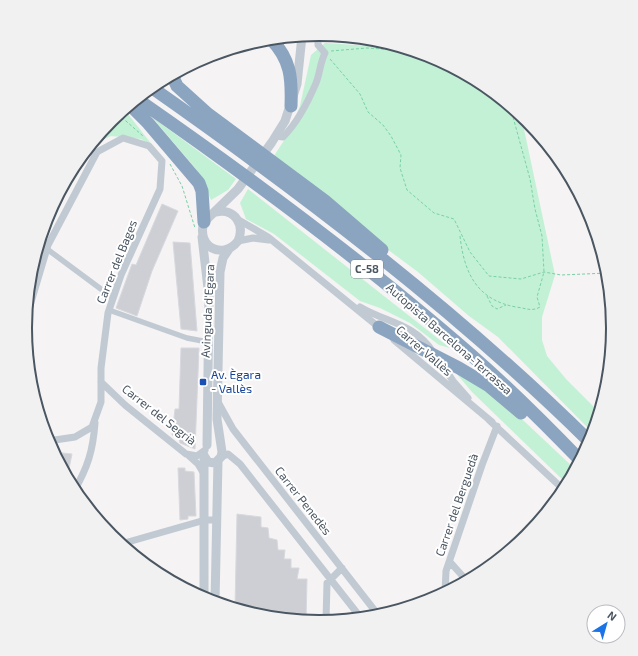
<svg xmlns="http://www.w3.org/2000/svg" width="638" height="656" font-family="'Exo 2',sans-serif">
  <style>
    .green { fill: #c3f1d5 }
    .building { fill: #cdcfd5; stroke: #d7d9de }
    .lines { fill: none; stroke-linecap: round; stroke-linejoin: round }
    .path { stroke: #7ad0a6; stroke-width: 1; stroke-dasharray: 3 2; stroke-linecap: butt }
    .pedestrian { stroke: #c1cad2; stroke-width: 5.5 }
    .minor { stroke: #c1cad2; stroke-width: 7 }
    .tertiary { stroke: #c1cad2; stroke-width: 9 }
    .motorway { stroke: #8ba5c1; stroke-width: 13 }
    .transit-dot { fill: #1a4fb4; stroke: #fff; stroke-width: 1.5 }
    .labels { text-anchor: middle; stroke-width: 4; stroke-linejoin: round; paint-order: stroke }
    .shield { fill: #fff; stroke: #808990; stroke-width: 1 }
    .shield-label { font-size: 11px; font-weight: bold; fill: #4a5661 }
    .street-label { font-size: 12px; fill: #4a5661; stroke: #fff }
    .transit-label { font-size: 12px; fill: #164399; stroke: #fff; text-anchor: start }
    .rim { fill: none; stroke: #4a5661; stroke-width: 2 }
  </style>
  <rect width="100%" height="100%" fill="#f5f3f3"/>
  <path class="green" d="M325,43L403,48L432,56L483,84L521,115L555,275L542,317V340L547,356L566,379L599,412L593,433L498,337L469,316L418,272L270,162L287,136L300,106L311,55Z
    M124,109L153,146L141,139L111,136L96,143L64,197L47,237L42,234C56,187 86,140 124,109Z
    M152,117L236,179L228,190L211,200L196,169Z
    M248,189L450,348L439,345L410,323L380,308L360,301L274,234L246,219L240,203Z
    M450,366L491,390L575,469L567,484L472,392Z"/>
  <path class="building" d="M162,204L178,211L152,271L137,316L116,308L132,264L136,265Z
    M173,242L190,243L197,331L181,329Z
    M181,348H199L195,449L180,443L179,437L172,435L175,409H179Z
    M53,452L72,454L67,478L63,470Z
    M178,468H185V471L194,472L196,516H188V519L180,520Z
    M237,514L261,517V527L268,528L269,538L277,540L278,550H285L284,559H291V568H299L297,579H307L306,621L261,616L235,608Z"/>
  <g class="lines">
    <path class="path" d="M331,51L367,48L414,51
      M330,59L360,94L368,112L383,125L391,136L401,155L400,168L407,190L434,213L454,219L470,252L489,276L521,279L544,272L561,275L608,273
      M118,114L143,136
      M170,164L182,186L195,228
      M460,236C464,273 477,300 516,307C525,308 532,312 540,307L537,297L544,272L542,236L535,209L530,179L510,106
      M487,296L492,306L497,309L506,305"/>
    <path class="pedestrian" d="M47,249L113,298
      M109,310L187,338L208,342"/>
    <path class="minor" d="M276,136L283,137C297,123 308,102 316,83C320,73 320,63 325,53L318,45V34
      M237,219L268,237L381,329
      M40,241L48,245
      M238,241L253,238L269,240
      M360,307C387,323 414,323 433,352
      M26,319L48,245L97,152L123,138L149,146L162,161L160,189L121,275L108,313L101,368V402L92,427L75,437L48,441
      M394,340L492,422
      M439,360L453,381L468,398
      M101,382L125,405L186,454L197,456L205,450
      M218,402L233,429L379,616
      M489,420L564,490
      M188,455L198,464L204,474
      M221,457L228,454L240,464L361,618
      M74,491C88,467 93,450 95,423
      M121,544L205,520H216
      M450,562L467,581
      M445,592L446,571L482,465L497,426
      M326,621L327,583L342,568"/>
    <path class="tertiary" d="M216,212C235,208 245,225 238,241C222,261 196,246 204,222L238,189L272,142L285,121L297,84L302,36
      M202,237L209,297L207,445
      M205,457L208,462L215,463L221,457L222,452L217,419L220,272L223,258L229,249
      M204,598V455
      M215,602L218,460"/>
    <path class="motorway" d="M271,39C291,60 292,78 291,106
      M172,75L177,86L208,114L325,201L382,250
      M151,87C305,195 456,310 590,442
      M137,99C258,183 377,271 487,369C519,398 550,429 580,460
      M130,105L148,123L199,183L202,191L204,222
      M379,327L459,368L489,386L521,413"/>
  </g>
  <rect class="transit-dot" x="199" y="378" width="8" height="8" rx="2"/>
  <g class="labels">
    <rect class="shield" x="351" y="260" width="32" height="18" rx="3"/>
    <g class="shield-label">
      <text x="367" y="273">C-58</text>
    </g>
    <g class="street-label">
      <text transform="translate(117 262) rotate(-68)" y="4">Carrer del Bages</text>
      <text transform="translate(208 311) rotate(-87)" y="4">Avinguda d'Egara</text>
      <text transform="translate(449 339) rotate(41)" y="4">Autopista Barcelona-Terrassa</text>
      <text transform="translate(424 351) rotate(41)" y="4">Carrer Vallès</text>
      <text transform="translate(159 415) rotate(38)" y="4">Carrer del Segrià</text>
      <text transform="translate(303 501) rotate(52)" y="4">Carrer Penedès</text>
      <text transform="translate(457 505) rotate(-71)" y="4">Carrer del Berguedà</text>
    </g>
    <g class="transit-label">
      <text x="211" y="379">Av. Ègara<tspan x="211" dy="14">- Vallès</tspan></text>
    </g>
  </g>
  <path d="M0 0H638V656H0ZM32 328a287 287 0 1 1 574 0a287 287 0 1 1-574 0Z" fill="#f1f1f2" fill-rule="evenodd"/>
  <path class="rim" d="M32 328a287 287 0 1 1 574 0a287 287 0 1 1-574 0Z"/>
  <g transform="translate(606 624) rotate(37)"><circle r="19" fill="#ffffff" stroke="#b7bbc0"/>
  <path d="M0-3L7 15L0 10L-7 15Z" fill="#1a73e8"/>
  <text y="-6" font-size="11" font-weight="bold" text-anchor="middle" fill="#4a5661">N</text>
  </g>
</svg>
